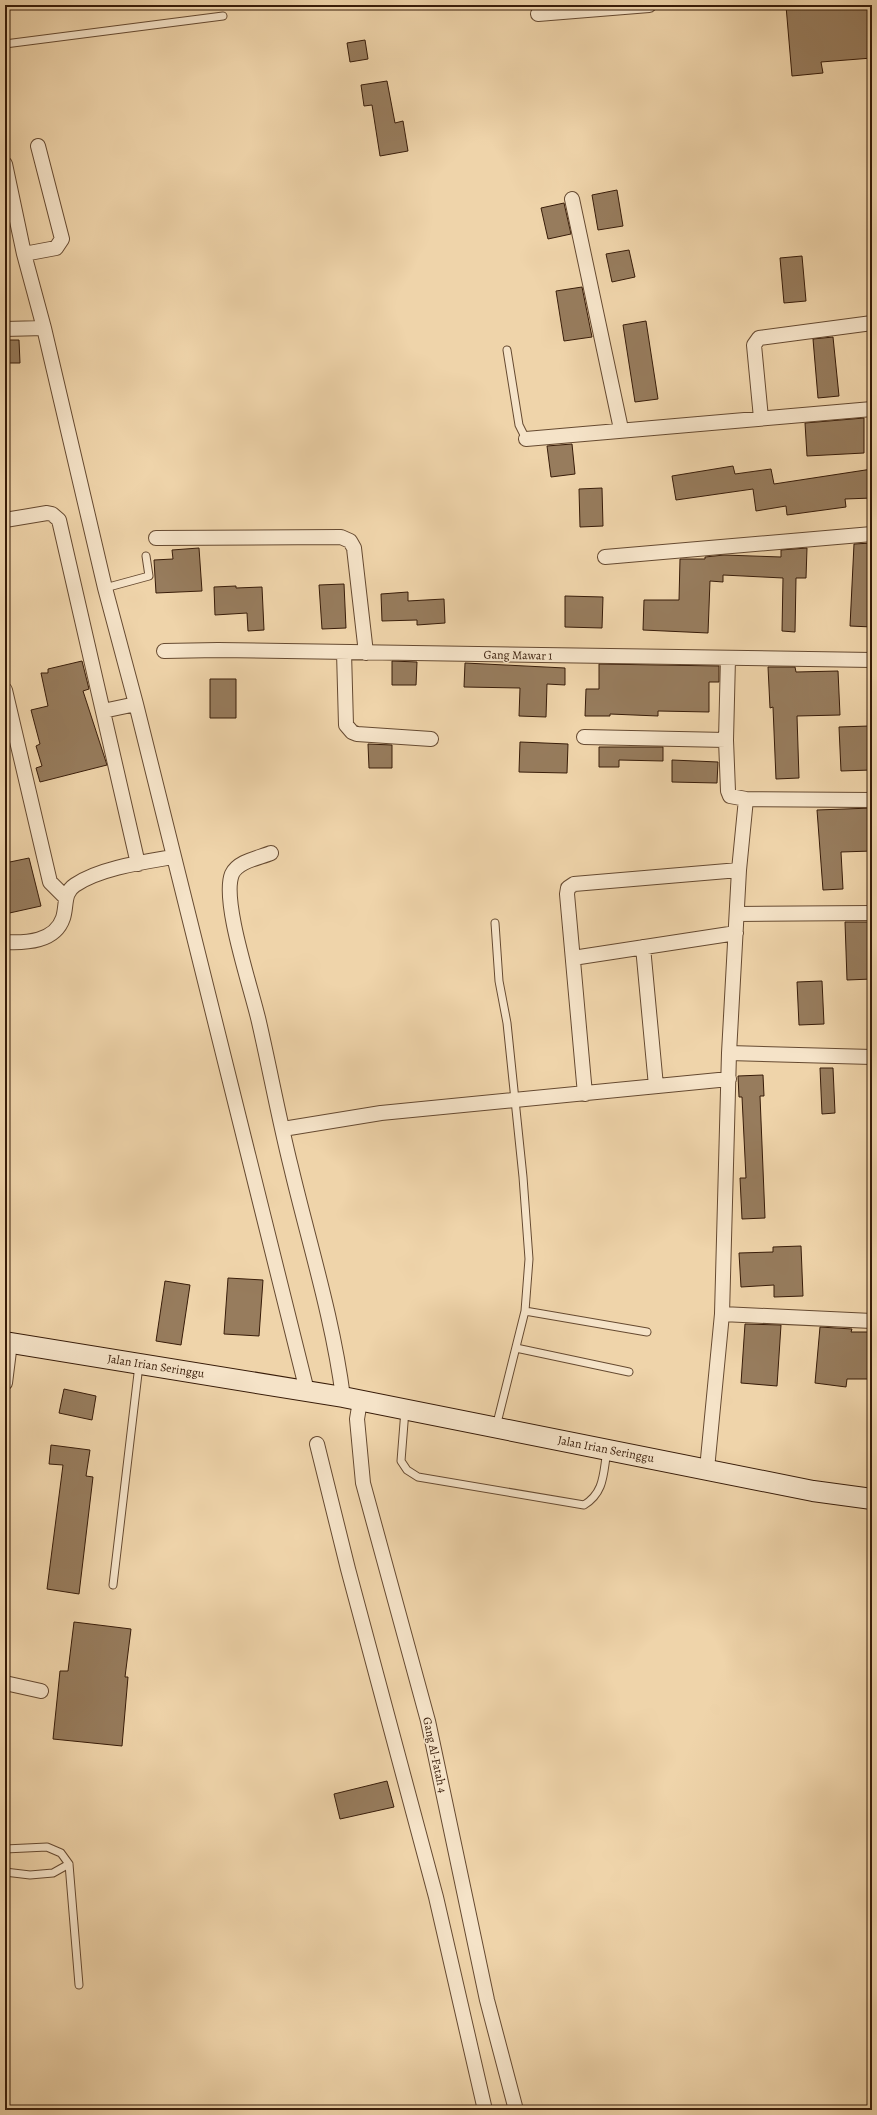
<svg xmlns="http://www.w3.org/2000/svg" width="877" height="2115" font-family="Alegreya,serif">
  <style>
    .building { fill: #977c5d; stroke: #381c09 }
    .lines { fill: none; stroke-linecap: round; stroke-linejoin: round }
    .lane-casing { stroke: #664a31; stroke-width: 9 }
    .street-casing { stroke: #664a31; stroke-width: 16 }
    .secondary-casing { stroke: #381c09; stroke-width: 22 }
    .lane { stroke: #f5e3c8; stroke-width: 7 }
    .street { stroke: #f5e3c8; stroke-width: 14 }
    .secondary { stroke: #f5e3c8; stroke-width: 20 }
    .labels { text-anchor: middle; stroke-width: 3; stroke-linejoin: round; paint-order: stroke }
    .street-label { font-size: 12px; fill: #381c09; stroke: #f5e3c8 }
  </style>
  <rect width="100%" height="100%" fill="#efd4aa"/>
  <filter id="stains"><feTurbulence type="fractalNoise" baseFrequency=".005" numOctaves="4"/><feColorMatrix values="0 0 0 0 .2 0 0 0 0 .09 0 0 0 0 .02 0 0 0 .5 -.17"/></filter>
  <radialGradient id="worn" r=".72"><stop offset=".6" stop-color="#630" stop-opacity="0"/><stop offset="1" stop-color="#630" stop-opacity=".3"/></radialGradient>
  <path class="building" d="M816,5L817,7L872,5V58L821,62L823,73L792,76L786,6Z
    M365,40L368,59L350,62L347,43Z
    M387,81L395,123L403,121L408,151L380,156L372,105L364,106L361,85Z
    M617,190L623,226L598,230L592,195Z
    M564,203L571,234L548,239L541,208Z
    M629,250L635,277L612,282L606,254Z
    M802,256L806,301L784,303L780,258Z
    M582,287L592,337L564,341L556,291Z
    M646,321L658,399L635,402L623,325Z
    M833,337L839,396L818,398L813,339Z
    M5,340H19L20,363H5Z
    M864,418V453L807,456L805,423Z
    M572,444L575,474L551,477L547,446Z
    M733,466L735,474L771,469L774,484L872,469V498L845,499L846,507L787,515L786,506L756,511L753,489L676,500L672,476Z
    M602,488L603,526L580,527L579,489Z
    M872,543V627L850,626L854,544Z
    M199,548L202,591L156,593L154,560L173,559L172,550Z
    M807,548L806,578H796L795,632L782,631L783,578L723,575V582L710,581L708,633L643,630L644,600H679L680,559H705V557L724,555L781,557V550Z
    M344,584L346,628L322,629L319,585Z
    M236,586V588L262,587L264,630L248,631L247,613L215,615L214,587Z
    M408,592V601L444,599L445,623L417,625V620L382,621L381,594Z
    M565,596L603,597L602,628L565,627Z
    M82,661L89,689L83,691L107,765L40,782L36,768L42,766L36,746L40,744L31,710L48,706L41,673H48V669Z
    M392,661L417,662L416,685H392Z
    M465,663L565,668V685L547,684L546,717L519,716L520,688L464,687Z
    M599,664L719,666V682H709V712L658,711V716L610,714V716H585L586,689H599Z
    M768,667H795L796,672L838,671L840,715L797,716L799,778L776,779L773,707L770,708Z
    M210,679H236V718H210Z
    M869,726L871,770L841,771L839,727Z
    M520,742L568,744L567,773L519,772Z
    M368,744L392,745V768H369Z
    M599,747H663V761L619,760V767H599Z
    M672,760L718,762L717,783L672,782Z
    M872,808V851L841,852L843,889L823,890L817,810Z
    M29,858L41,906L5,914V863Z
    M845,922H872V979L847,980Z
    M822,981L824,1024L799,1025L797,982Z
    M820,1068H833L835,1113L822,1114Z
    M763,1075L764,1096H760L765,1218L742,1219L740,1178H746L742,1097H739L738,1076Z
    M801,1246L803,1296L774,1297V1285L741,1287L739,1253L773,1252V1247Z
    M228,1278L263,1280L259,1336L224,1334Z
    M165,1281L190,1285L181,1345L156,1341Z
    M745,1324L781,1325L777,1386L741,1383Z
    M820,1327L852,1329L851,1332H872V1379H847L846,1387L815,1383Z
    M64,1389L96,1396L92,1420L59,1413Z
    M51,1445L90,1450L86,1476L93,1477L79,1594L47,1589L63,1465L49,1464Z
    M74,1622L131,1629L125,1677H128L122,1746L53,1739L60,1671H68Z
    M387,1781L394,1807L340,1819L334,1794Z"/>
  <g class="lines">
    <defs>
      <path id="lane" d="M5,44L223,16
        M507,350L519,425L526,439
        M105,588L149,576L146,556
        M495,923L499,981L507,1023L523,1177L529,1259L525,1311L496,1427
        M525,1311L647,1332
        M516,1348L629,1372
        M405,1410L401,1461L407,1470L418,1477L584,1505C605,1492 603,1473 607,1451
        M113,1585L139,1365
        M5,1849L47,1847L61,1853L69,1864L79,1985
        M5,1872L30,1875L53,1873L69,1864"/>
      <path id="street" d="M538,14L649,5
        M5,164L24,254L44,328L105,588L136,704L307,1391
        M572,199L621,429
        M24,254L56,248L62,239L38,146
        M5,329L44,328
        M761,418L754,345L759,338L872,323
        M526,439L872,409
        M5,520L47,513L52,514L59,520L138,864
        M156,538L341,537L350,541L354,548L366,653
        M605,557L872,534
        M164,651L218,650L872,660
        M344,652L346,725L352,732L357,734L431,739
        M728,658L726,740L728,791L730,796L746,799L872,800
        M5,690L50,882L66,898
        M103,711L136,704
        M584,737L726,740
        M271,853C259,858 238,861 232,874C221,901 252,990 259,1022C270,1070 279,1119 291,1167C309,1243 333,1319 343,1397
        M737,914L872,913
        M5,942C26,943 55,942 63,918C67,906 63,893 75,885C100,868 144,862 173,857
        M643,947L656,1086
        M573,958L736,933
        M729,1053L872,1057
        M585,1094L567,894L568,888L574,884L739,870
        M283,1129L381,1113L729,1079
        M722,1314L872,1321
        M5,1383L10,1343
        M360,1401L357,1419L363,1483L428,1721L487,2000L516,2110
        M317,1444L348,1569L436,1897L485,2110
        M707,1469L722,1314L729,1053L739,870L746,799
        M5,1683L41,1691"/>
      <path id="secondary" d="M5,1342L343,1397L813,1491L872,1499"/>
    </defs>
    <use href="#lane" class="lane-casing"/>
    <use href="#street" class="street-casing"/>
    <use href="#secondary" class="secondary-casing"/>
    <use href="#lane" class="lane"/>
    <use href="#street" class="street"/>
    <use href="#secondary" class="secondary"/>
  </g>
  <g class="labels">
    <g class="street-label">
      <text transform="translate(518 655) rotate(1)" y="4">Gang Mawar 1</text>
      <text transform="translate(156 1366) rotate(9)" y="4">Jalan Irian Seringgu</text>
      <text transform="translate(606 1449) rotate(11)" y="4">Jalan Irian Seringgu</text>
      <text transform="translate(435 1755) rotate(78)" y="4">Gang Al-Fatah 4</text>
    </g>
  </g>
  <rect width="877" height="2115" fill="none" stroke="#efd4aa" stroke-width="20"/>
  <rect x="6" y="6" width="865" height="2103" fill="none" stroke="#381c09" stroke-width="2"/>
  <rect x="10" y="10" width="857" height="2095" fill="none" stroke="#381c09"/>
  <rect width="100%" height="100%" filter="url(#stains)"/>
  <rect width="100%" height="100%" fill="url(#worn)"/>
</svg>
